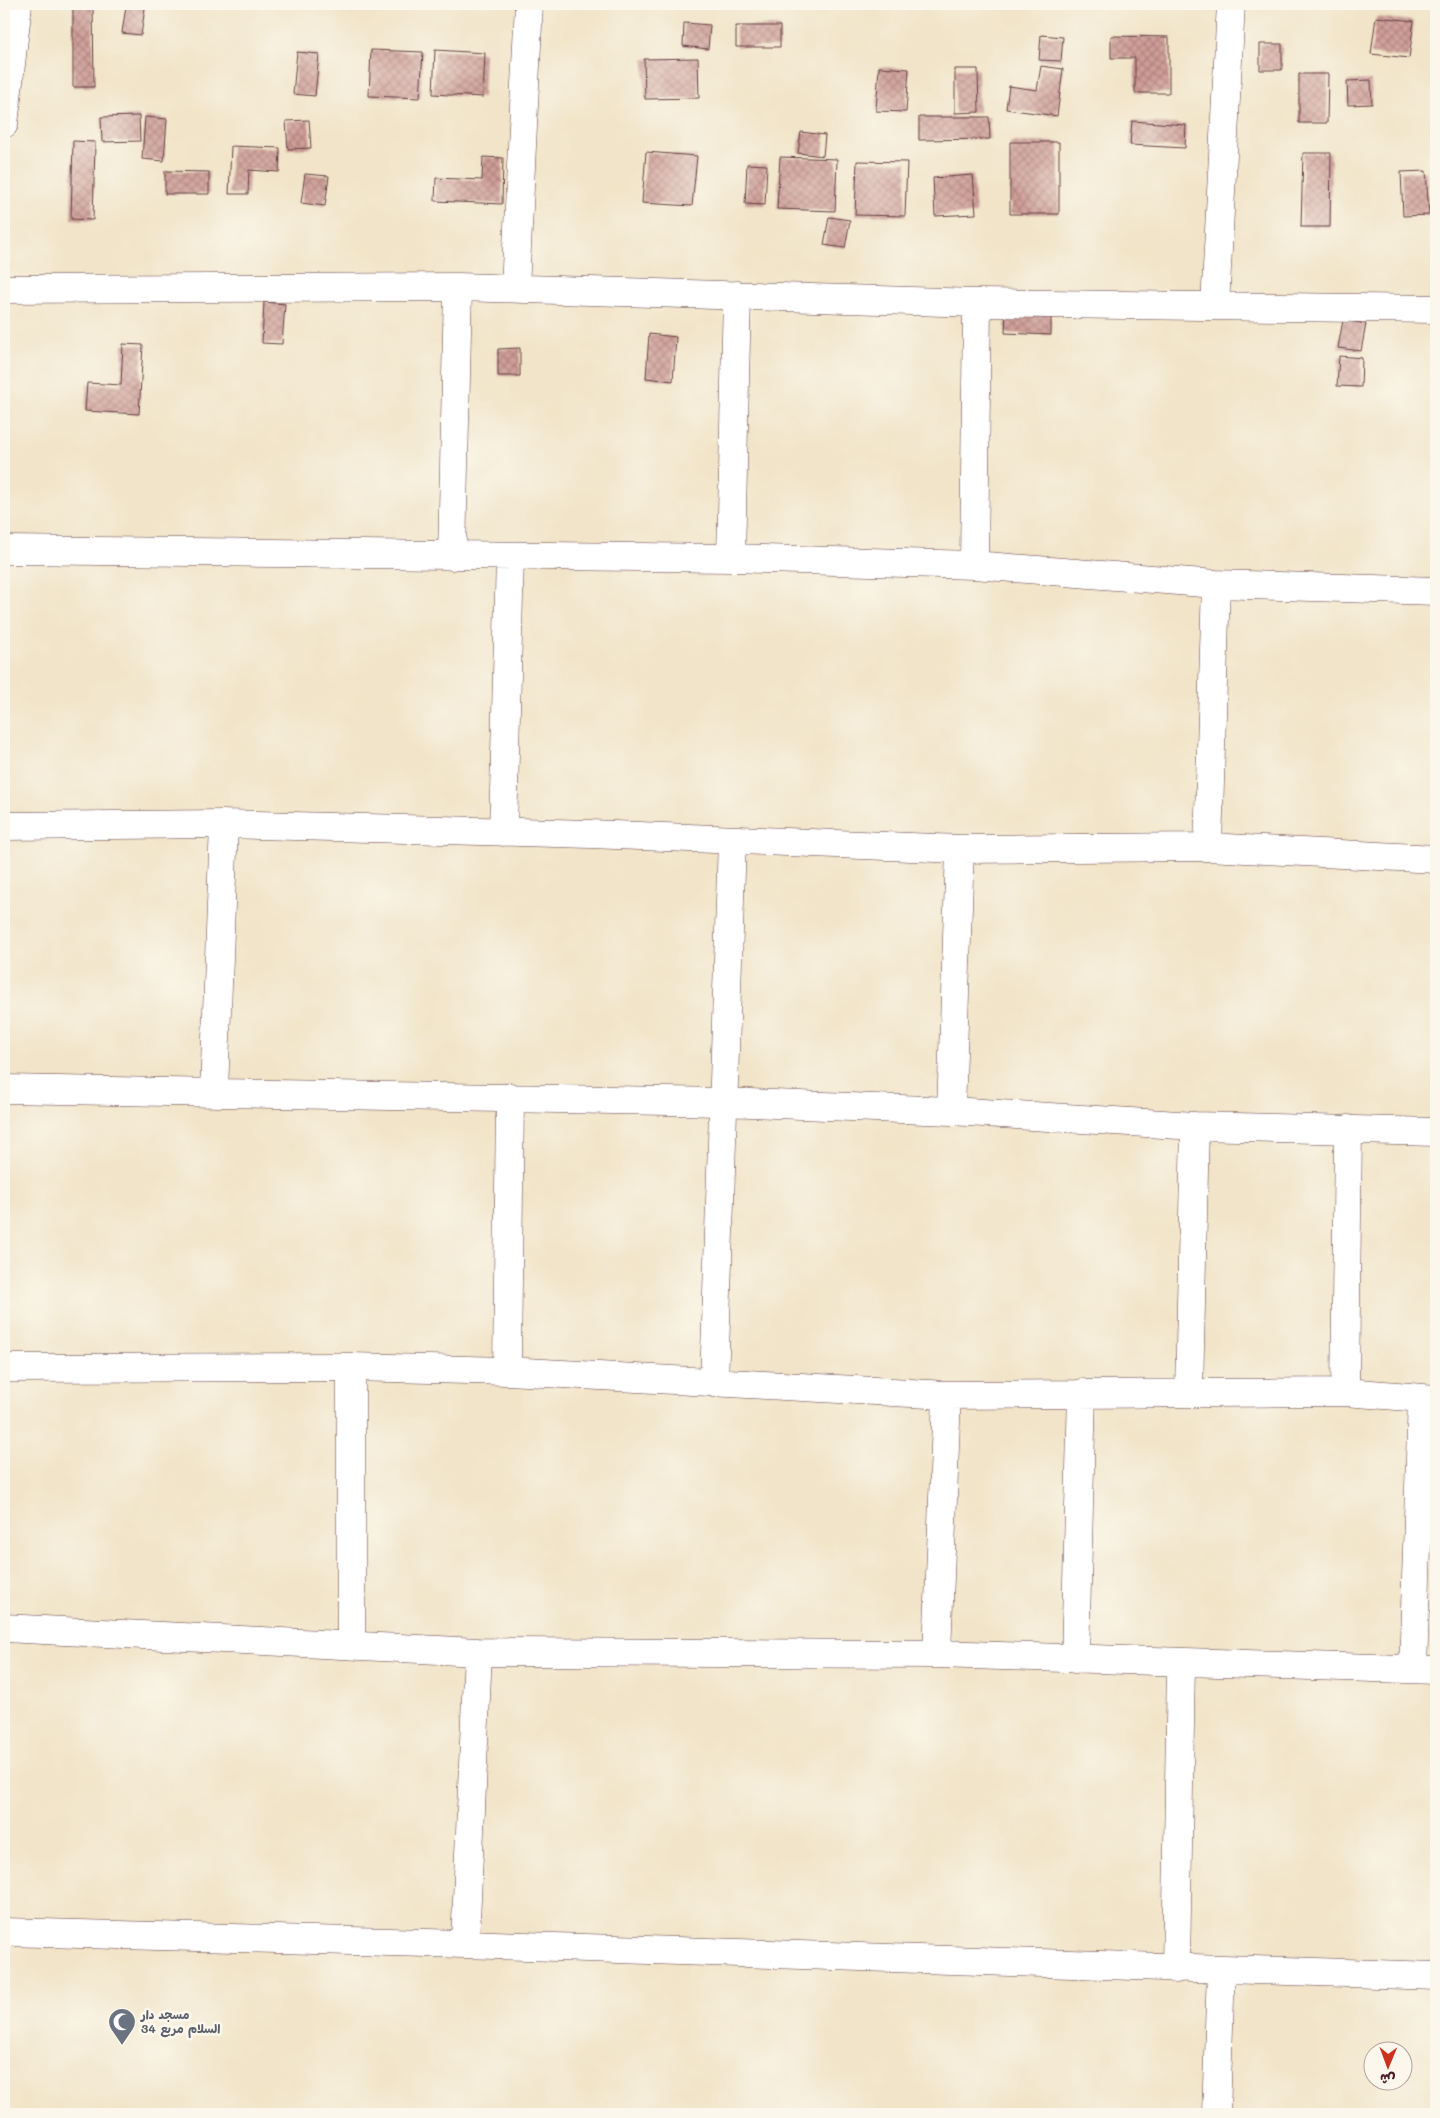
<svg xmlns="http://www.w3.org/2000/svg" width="1440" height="2118" font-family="Mali,'Playpen Sans Arabic',sans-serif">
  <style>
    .building { fill: url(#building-cross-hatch) }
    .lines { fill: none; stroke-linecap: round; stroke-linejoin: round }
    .minor-casing { stroke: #633d43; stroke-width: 29 }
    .minor { stroke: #fff; stroke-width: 28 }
    .labels { text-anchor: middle; stroke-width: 5; stroke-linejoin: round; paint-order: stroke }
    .worship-label { font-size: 12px; font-weight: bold; fill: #5b616d; stroke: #fbf7ec; text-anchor: start }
  </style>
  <defs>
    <pattern id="building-cross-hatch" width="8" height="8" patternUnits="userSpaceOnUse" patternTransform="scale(1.25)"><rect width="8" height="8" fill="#cf9e97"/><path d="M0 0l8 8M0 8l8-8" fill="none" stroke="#aa807b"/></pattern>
  </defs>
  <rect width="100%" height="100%" fill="#fbf7ec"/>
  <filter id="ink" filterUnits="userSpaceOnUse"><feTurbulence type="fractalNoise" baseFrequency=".02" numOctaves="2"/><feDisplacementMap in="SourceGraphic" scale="10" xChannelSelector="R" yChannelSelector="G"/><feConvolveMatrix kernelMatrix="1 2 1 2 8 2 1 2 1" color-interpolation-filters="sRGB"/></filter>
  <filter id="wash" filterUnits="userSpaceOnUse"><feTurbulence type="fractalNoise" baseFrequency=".0096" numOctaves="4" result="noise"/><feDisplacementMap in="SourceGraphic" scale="20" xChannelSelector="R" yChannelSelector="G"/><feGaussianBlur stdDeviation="1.12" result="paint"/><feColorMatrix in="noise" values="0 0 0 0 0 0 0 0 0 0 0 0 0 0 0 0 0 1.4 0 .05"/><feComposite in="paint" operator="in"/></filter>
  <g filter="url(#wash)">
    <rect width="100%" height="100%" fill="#f1e4c8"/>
    <g id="blocks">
      <path class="building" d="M73,6H93L94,87H73Z
        M126,6L145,8L141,35L122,33Z
        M1376,17L1414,21L1409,58L1371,54Z
        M684,23L710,25L708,49L683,46Z
        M736,26H780V47H736Z
        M1041,35L1063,37L1061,61L1039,60Z
        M1111,36L1169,37V93H1135V58H1111Z
        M1260,44H1282V70H1260Z
        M371,50L423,52L420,98L369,96Z
        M435,50L485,53L483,97L433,94Z
        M297,52L319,54L315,96L293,94Z
        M698,58L699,98L645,99L644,59Z
        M1041,66L1063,69L1057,116L1006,109L1009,86L1037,90Z
        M879,67L909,69L906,112L876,111Z
        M955,69H978L979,112L955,113Z
        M1299,74H1328L1327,123H1299Z
        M1371,80L1372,104L1348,105L1347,81Z
        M139,116L140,141L102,142L101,117Z
        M145,117L167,119L164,161L142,159Z
        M919,117H989L990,139L919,140Z
        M309,120L311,148L288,149L286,121Z
        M1132,121L1186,125L1185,148L1130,145Z
        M801,132L825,135L823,156L798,153Z
        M73,141L95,142L93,220L71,219Z
        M1010,142H1059V214H1010Z
        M231,146L280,148L279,172L249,170L248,194H229Z
        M646,152L697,156L692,206L642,203Z
        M1303,153H1331L1330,227H1301Z
        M483,157L503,158L502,204L435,201L436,178L482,180Z
        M780,157L837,159L835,211L777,209Z
        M857,161L907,162L905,216L855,215Z
        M747,164L767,165L765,205L745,204Z
        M165,171L209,172V194H165Z
        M1426,171L1429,215L1403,216L1401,172Z
        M305,174L329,176L325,206L301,203Z
        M973,175L976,214L935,216L933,178Z
        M829,217L850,220L845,248L824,245Z
        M264,302L285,304L282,344L262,343Z
        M1006,312L1051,313V335L1005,333Z
        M1343,320L1366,324L1361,351L1338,348Z
        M649,334L676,337L673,381L646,378Z
        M123,344L143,345L139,414L85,411L87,383L121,385Z
        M520,348V376H498V349Z
        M1339,356L1362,358L1361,387L1337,386Z"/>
    </g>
  </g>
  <g filter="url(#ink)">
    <use href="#blocks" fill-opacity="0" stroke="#633d43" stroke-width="1"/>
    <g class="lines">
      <defs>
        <path id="minor" d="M4,124L18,4
          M515,288L529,4
          M4,289L458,287L977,303L1436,309
          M1215,306L1231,4
          M4,550L731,558L974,565L1216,584L1436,591
          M452,556L458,287
          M731,558L737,295
          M974,565L977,303
          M4,826L224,824L590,834L960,849L1208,847L1436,859
          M503,832L510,556
          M1208,847L1216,584
          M4,1089L723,1102L951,1111L1195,1126L1436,1132
          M214,1092L224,824
          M951,1111L960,849
          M351,1367V1645
          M4,1368L351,1367L507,1371L947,1395L1345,1392L1436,1399
          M507,1371L510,1097
          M714,1383L732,840
          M1189,1392L1195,1126
          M1345,1392L1348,1129
          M4,1628L478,1652L937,1654L1436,1670
          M937,1654L947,1395
          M1075,1659L1082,1393
          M1413,1669L1422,1398
          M4,1932L465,1944L1436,1976
          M465,1944L478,1652
          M1176,1969L1181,1662
          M1216,2114L1221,1970"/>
      </defs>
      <use href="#minor" class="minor-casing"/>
      <use href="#minor" class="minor"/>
    </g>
  </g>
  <defs>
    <symbol id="mosque-pin" viewBox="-11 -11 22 30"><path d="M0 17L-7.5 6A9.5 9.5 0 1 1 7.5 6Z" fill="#6b7280" stroke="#fbf7ec"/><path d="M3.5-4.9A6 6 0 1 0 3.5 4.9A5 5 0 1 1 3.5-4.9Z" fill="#fff"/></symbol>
  </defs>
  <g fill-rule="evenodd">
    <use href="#mosque-pin" x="106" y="2006" width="32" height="43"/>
  </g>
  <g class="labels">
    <g class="worship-label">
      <text x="141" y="2019">مسجد دار<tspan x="141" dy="14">السلام مربع 34</tspan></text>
    </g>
  </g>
  <rect width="1440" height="2118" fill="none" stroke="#fbf7ec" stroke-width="20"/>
  <g transform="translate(1388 2066) rotate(181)"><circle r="24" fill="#fbf7ec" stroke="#b4a19f"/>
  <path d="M0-4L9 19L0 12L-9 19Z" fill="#c8321e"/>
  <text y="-8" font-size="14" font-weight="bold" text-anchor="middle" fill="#4a1f2b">ش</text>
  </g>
</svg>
